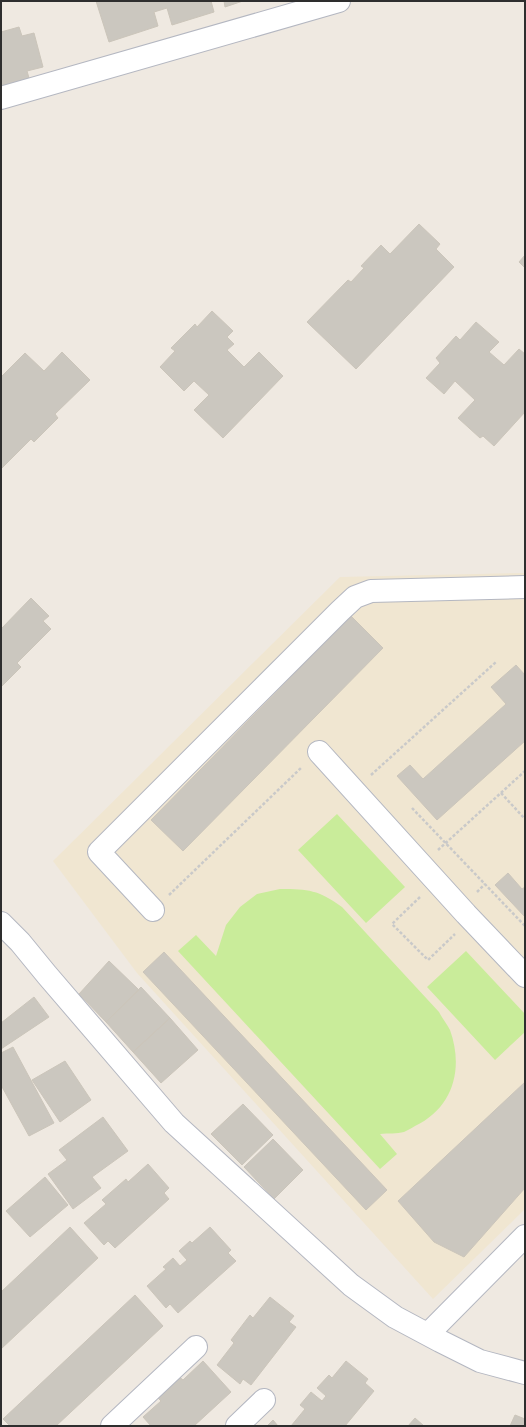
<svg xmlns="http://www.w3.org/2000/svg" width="526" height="1427" font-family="'Space Grotesk',sans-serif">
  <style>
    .education { fill: #f0e6d1 }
    .pitch { fill: #c9ec9a }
    .building { fill: #cbc7bf; stroke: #cbc5ba }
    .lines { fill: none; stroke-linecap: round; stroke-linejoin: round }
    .minor-casing { stroke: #b4b7c1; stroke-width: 24 }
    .path { stroke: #c9c9c9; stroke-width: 2.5; stroke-dasharray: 3 2; stroke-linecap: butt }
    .minor { stroke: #fff; stroke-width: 22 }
  </style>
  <rect width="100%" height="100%" fill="#efe9e1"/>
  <path class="education" d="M525,573V1209L433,1299L137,973L53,861L340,577Z"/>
  <path class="pitch" d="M337,814L405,887L366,923L298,850Z
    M280,889C309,889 318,890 342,907L439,1012C442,1018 447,1024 450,1030C464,1069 453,1108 415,1126C412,1128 408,1130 404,1132C397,1134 388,1133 380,1134L397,1154L380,1169L178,951L196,935L216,956L226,925L240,907L257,894Z
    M466,951L525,1014V1032L495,1060L427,987Z"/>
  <path class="building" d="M96,1H211L214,12L172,25L167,8L154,12L158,26L109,42Z
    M224,1H243L225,7Z
    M19,27L22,36L34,33L43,67L27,71L29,78L1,86V32Z
    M419,224L440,244L436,249L454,267L356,369L307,322L348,280L351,282L364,268L361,266L381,245L390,254Z
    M525,255V268L519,262Z
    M212,311L233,331L227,337L234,344L227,350L244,367L259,352L283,376L223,438L194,410L209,395L194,381L184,391L160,367L175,351L171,348L195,324L197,327Z
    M476,322L499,342L489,352L504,365L519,349L525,354V412L494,446L483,436L480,438L458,418L475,400L455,381L444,394L426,378L440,363L436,358L456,336L460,340Z
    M62,352L90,380L55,414L58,418L34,442L31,439L1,469V377L25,353L44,371Z
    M31,598L49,616L43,621L51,629L17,663L21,667L1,687V629Z
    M351,616L383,648L183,851L151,820Z
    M516,665L525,675V741L437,820L397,776L410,765L423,779L506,704L491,687Z
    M508,873L522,889L525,887V917L495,885Z
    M164,952L387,1190L366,1210L143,972Z
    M109,961L139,990L106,1022L79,994Z
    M141,987L170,1018L133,1052L106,1022Z
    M34,997L49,1017L1,1049V1023Z
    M170,1018L198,1050L161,1083L133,1052Z
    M13,1047L54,1123L29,1136L1,1085V1053Z
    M65,1061L91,1100L60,1122L32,1080Z
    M525,1082V1188L464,1257L434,1242L398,1201Z
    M243,1104L273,1135L242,1165L211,1134Z
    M103,1117L128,1151L92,1177L101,1188L73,1209L48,1174L67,1160L59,1150Z
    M273,1139L303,1170L274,1199L244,1167Z
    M148,1164L169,1188L164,1193L169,1199L115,1248L108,1241L104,1245L84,1223L106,1204L102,1200L126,1179L128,1182Z
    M45,1177L68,1205L30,1237L6,1211Z
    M70,1227L98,1258L1,1349V1292Z
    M210,1227L231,1250L228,1253L236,1261L178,1313L170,1304L166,1308L147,1286L166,1269L163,1267L173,1258L180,1266L187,1260L179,1251L190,1241L192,1243Z
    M135,1295L163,1326L56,1426H10L3,1419Z
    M270,1297L294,1316L289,1322L296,1327L251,1385L243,1379L240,1384L217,1365L234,1343L231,1340L250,1315L253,1318Z
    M203,1361L231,1392L194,1426H151L143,1417L161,1401L155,1395L177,1375L183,1380Z
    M346,1361L368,1379L365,1383L374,1391L345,1426H291L305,1409L300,1405L311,1392L322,1401L326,1396L317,1388L329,1375L332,1378Z
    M515,1415L525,1419V1426H510Z
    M415,1418L424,1426H408Z
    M273,1420L278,1426H267Z"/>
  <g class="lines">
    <defs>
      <path id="minor" d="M1,98L339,1
        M319,752L466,914L525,976
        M153,910L99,852L340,611L355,597L371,591L525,587
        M1,923L20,942L47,975L174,1123L351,1285L395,1317L440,1341L480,1361L525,1373
        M428,1334L525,1236
        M112,1426L196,1347
        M237,1426L264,1400"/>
    </defs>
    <use href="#minor" class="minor-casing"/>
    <path class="path" d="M371,775L496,662
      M501,793L525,819
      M412,808L525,926
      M438,850L525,771
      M477,892L485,884
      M169,895L302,767
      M420,897L392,924L428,960L455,934"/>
    <use href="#minor" class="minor"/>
  </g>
  <rect width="526" height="1427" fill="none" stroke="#2e2e2e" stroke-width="4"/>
</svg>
